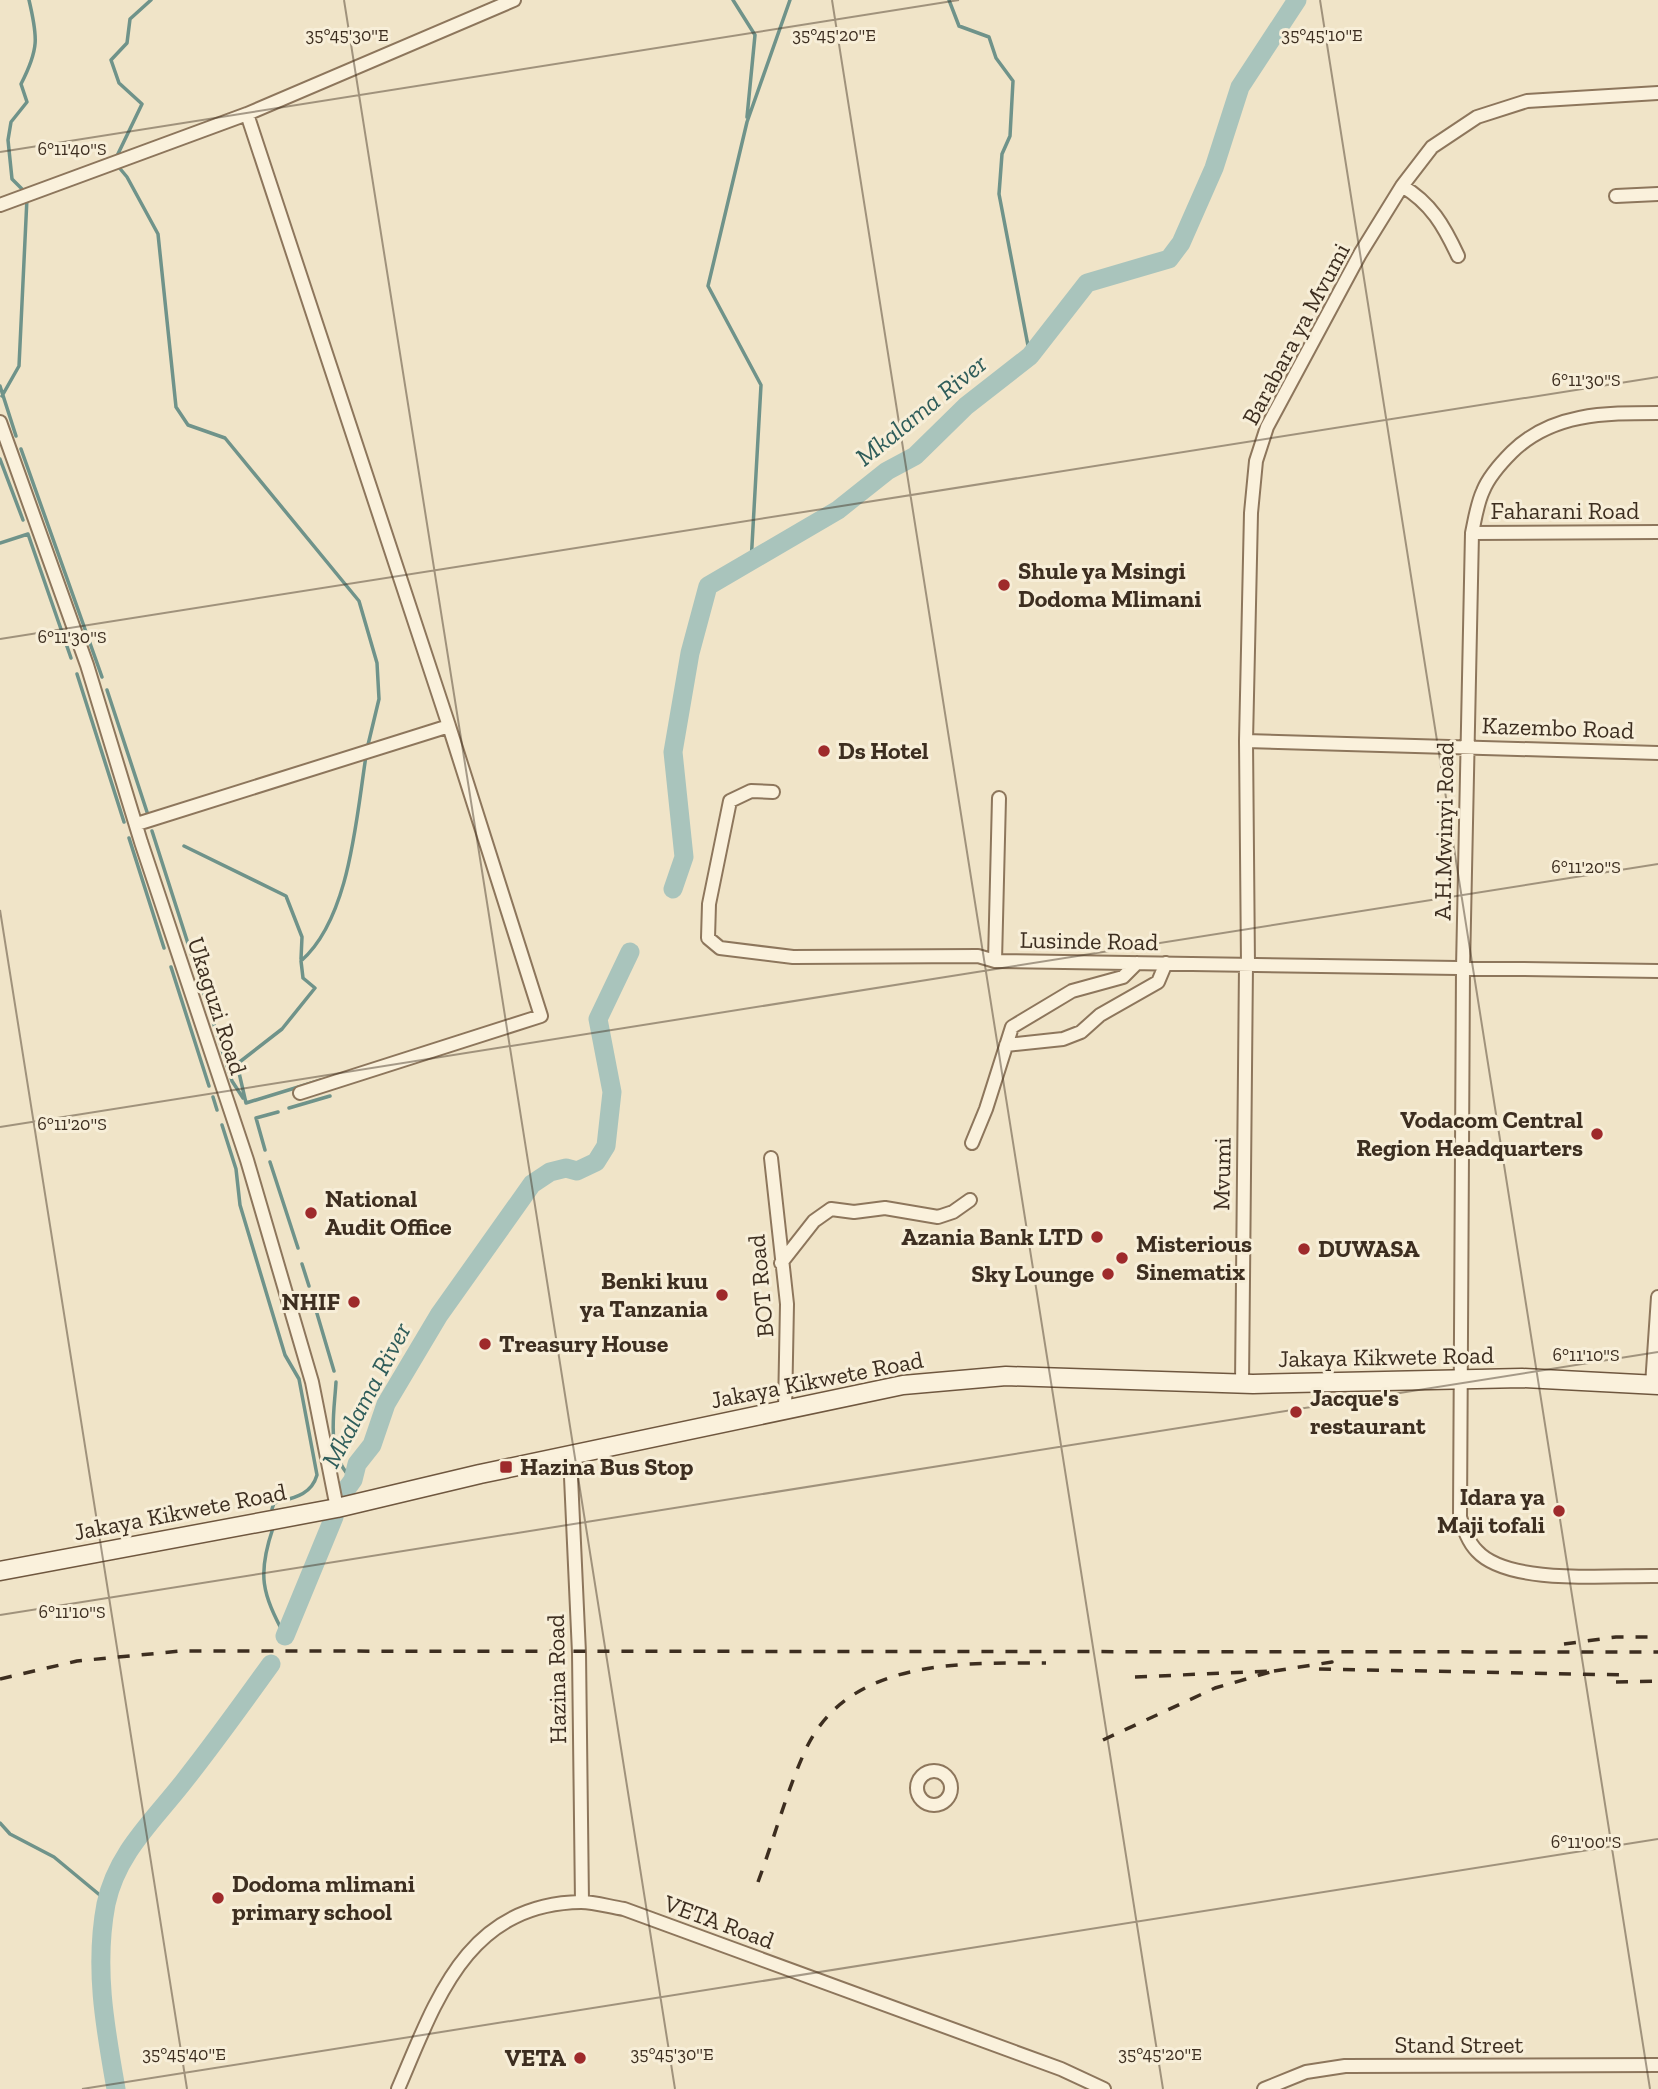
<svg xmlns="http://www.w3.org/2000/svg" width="1658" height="2089" font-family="'Zilla Slab',serif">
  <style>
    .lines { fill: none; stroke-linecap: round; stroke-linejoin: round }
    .stream { stroke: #6f938a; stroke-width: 3.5 }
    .river { stroke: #a9c4bc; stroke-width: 19 }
    .street-casing { stroke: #8d765c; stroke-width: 16 }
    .secondary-casing { stroke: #6f573f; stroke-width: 21 }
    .street { stroke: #faf1dc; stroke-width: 12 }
    .secondary { stroke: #faf1dc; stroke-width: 18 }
    .rail { stroke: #3d2e20; stroke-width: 3.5; stroke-dasharray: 12 12; stroke-linecap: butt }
    .ticks { fill: none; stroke: #3d2e20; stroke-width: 2; stroke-opacity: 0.45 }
    .poi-dot { fill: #9e2a2b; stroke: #f7eed8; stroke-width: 2.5 }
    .labels { text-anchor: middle; stroke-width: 6; stroke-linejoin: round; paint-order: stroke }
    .street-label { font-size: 24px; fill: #3d2e20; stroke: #f7eed8 }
    .poi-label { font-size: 24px; font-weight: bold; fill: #3d2e20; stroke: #f7eed8; text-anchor: start }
    .water-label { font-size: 26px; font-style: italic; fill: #2f5d5a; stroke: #f7eed8 }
    .ticks-label { font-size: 18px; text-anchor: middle; fill: #3d2e20; stroke: #f7eed8; stroke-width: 6; stroke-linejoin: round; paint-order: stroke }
  </style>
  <rect width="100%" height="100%" fill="#f0e4c8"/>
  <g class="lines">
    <path class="stream" d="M733,0L755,35L747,117
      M949,0L959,26L989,37L996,58L1013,81L1010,136L1002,154L999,194L1030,356
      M116,158L142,104L119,83L111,60L127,43L130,19L151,0
      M117,165L127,177L158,234L176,407L188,425L225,438L359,601L377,663L379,699L367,749
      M24,191L12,179L8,140L11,122L27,102L21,84C39,49 38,38 29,0
      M0,386L16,436
      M2,396L19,366L27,198
      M21,449L102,677
      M0,459L23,520
      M0,543L28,534L71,658
      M751,563L761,385L708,286L747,122L790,0
      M77,674L124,822
      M107,690L148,815
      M152,831L232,1081L243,1098
      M129,838L164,948
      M184,846L286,896L302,937L301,959
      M171,967L209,1086
      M213,1097L217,1110
      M246,1103L237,1064L282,1029L315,988L303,978L301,961C350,918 356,819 366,756
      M246,1103L321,1080
      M289,1108L330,1096
      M222,1125L236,1169L240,1205L285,1355L299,1379L317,1475C311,1496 292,1498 274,1503L272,1509
      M265,1150L256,1118L278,1112
      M270,1162L298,1248
      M302,1264L309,1286
      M313,1300L334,1371
      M336,1382C334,1417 325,1454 353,1480
      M273,1528C257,1575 262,1593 285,1636
      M0,1823L10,1834L54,1857L107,1901"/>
    <path class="river" d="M673,889L684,857L673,752L690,653L708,586L838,510L887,471L915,456L966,406L1030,356L1087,283L1169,259L1181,243L1214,168L1240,87L1297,0
      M345,1491L353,1480L357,1464L372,1445L386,1404L439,1315L532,1184L550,1172L566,1168L577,1171L596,1162L606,1146L612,1092L598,1019L630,952
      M285,1636L334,1517
      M116,2089C105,2027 94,1967 106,1904C117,1852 155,1819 185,1780C215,1742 243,1703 271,1664"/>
    <defs>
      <path id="street" d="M1402,186C1431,203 1444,226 1458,256
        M1616,196L1658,194
        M0,205L247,114L514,0
        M1658,413C1604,413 1552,413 1512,452C1501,463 1489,476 1483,491C1477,504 1475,519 1472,533L1463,968L1460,1517C1464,1529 1468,1542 1477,1551C1509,1586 1613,1575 1658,1576
        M0,422L87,665L141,842L247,1160L312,1382L337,1508
        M1472,533L1658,532
        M1246,741L1658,753
        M773,792L751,791L730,801L709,904L708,938L720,948L793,957L978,956L995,961L1658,971
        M137,824L449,726L247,114
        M995,961L999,798
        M1248,965L1246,741L1251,513L1256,461L1267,427L1360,254L1402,186L1432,147L1477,117L1527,101L1658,93
        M1006,1045L1063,1039L1081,1032L1100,1015L1158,982L1166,963
        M300,1093L541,1016L449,726
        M972,1143L986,1109L1012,1027L1072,991L1123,977L1137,963
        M771,1158L787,1304L785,1410
        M781,1263L814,1221L831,1209L854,1212L885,1208L938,1217L953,1212L970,1200
        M1242,1384L1246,965
        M1652,1385L1658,1297
        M570,1455L579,1653L582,1902
        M917 1788a17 17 0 1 1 34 0a17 17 0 1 1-34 0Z
        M398,2089C436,2001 466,1904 581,1902C595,1902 610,1907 624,1909L1061,2069L1104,2089
        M1264,2089L1306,2072L1345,2066L1658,2065"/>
      <path id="secondary" d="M0,1571L337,1508L480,1474L903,1385L1006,1376L1253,1384L1522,1378L1658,1385"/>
    </defs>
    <use href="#street" class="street-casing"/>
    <use href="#secondary" class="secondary-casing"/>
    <use href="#street" class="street"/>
    <use href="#secondary" class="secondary"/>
    <path class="rail" d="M1564,1644L1616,1637H1658
      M1319,1669L1627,1675
      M1274,1671L1332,1662H1319
      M0,1679L77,1661L181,1651L1658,1652
      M1616,1682L1658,1681
      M1103,1740L1215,1688L1274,1671L1133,1677
      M758,1882C774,1839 786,1793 805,1751C847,1658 961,1663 1046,1663"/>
  </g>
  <path class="ticks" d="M344,0L675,2089M832,0L1163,2089M1320,0L1650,2089M0,152L959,0M0,639L1658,377M0,910L187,2089M0,1127L1658,864M0,1615L1658,1352M82,2089L1658,1839"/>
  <g class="poi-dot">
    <circle cx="1004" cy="585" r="7"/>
    <circle cx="824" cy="751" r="7"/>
    <circle cx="1597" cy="1134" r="7"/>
    <circle cx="311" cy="1213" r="7"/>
    <circle cx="1097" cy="1237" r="7"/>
    <circle cx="1304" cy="1249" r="7"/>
    <circle cx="1122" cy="1258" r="7"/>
    <circle cx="1108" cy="1274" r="7"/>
    <circle cx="722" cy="1295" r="7"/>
    <circle cx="354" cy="1302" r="7"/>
    <circle cx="485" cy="1344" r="7"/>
    <circle cx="1296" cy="1412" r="7"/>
    <rect x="499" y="1460" width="14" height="14" rx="3.5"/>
    <circle cx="1559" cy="1511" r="7"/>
    <circle cx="218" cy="1898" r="7"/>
    <circle cx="580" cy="2058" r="7"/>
  </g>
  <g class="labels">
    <g class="street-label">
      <text transform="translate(1296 334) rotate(-62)" y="8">Barabara ya Mvumi</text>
      <text x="1565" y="519">Faharani Road</text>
      <text transform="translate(1558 728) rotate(2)" y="8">Kazembo Road</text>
      <text transform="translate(1444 831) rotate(-89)" y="8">A.H.Mwinyi Road</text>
      <text transform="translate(1089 941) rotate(1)" y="8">Lusinde Road</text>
      <text transform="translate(217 1006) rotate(72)" y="8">Ukaguzi Road</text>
      <text transform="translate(1222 1174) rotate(-89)" y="8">Mvumi</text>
      <text transform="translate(761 1286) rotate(-95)" y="8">BOT Road</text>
      <text transform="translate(1386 1357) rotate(-1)" y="8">Jakaya Kikwete Road</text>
      <text transform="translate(817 1380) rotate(-11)" y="8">Jakaya Kikwete Road</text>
      <text transform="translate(180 1512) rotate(-11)" y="8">Jakaya Kikwete Road</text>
      <text transform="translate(557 1679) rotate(-91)" y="8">Hazina Road</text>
      <text transform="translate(719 1922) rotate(20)" y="8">VETA Road</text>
      <text x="1459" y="2053">Stand Street</text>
    </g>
    <g class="poi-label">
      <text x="1018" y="579">Shule ya Msingi<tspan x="1018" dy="28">Dodoma Mlimani</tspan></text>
      <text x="838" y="759">Ds Hotel</text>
      <text x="1583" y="1128" text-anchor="end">Vodacom Central<tspan x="1583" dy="28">Region Headquarters</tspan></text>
      <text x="325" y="1207">National<tspan x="325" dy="28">Audit Office</tspan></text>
      <text x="1083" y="1245" text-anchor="end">Azania Bank LTD</text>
      <text x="1136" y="1252">Misterious<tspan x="1136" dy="28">Sinematix</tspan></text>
      <text x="1318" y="1257">DUWASA</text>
      <text x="1094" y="1282" text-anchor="end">Sky Lounge</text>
      <text x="708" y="1289" text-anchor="end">Benki kuu<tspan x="708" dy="28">ya Tanzania</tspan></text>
      <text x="340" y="1310" text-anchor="end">NHIF</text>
      <text x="499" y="1352">Treasury House</text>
      <text x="1310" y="1406">Jacque's<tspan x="1310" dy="28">restaurant</tspan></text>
      <text x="520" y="1475">Hazina Bus Stop</text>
      <text x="1545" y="1505" text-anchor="end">Idara ya<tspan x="1545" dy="28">Maji tofali</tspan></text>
      <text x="232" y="1892">Dodoma mlimani<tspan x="232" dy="28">primary school</tspan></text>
      <text x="566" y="2066" text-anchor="end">VETA</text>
    </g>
    <g class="water-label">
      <text transform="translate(921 410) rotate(-39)" y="9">Mkalama River</text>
      <text transform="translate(366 1395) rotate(-62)" y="9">Mkalama River</text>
    </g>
  </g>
  <g class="ticks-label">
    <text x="347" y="41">35°45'30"E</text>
    <text x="834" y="41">35°45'20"E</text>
    <text x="1322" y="41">35°45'10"E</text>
    <text x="72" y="155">6°11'40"S</text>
    <text x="1586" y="386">6°11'30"S</text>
    <text x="72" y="643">6°11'30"S</text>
    <text x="1586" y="873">6°11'20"S</text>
    <text x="72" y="1130">6°11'20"S</text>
    <text x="1586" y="1361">6°11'10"S</text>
    <text x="72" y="1618">6°11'10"S</text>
    <text x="1586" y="1848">6°11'00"S</text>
    <text x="184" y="2060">35°45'40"E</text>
    <text x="672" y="2060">35°45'30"E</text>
    <text x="1160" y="2060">35°45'20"E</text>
  </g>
</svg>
